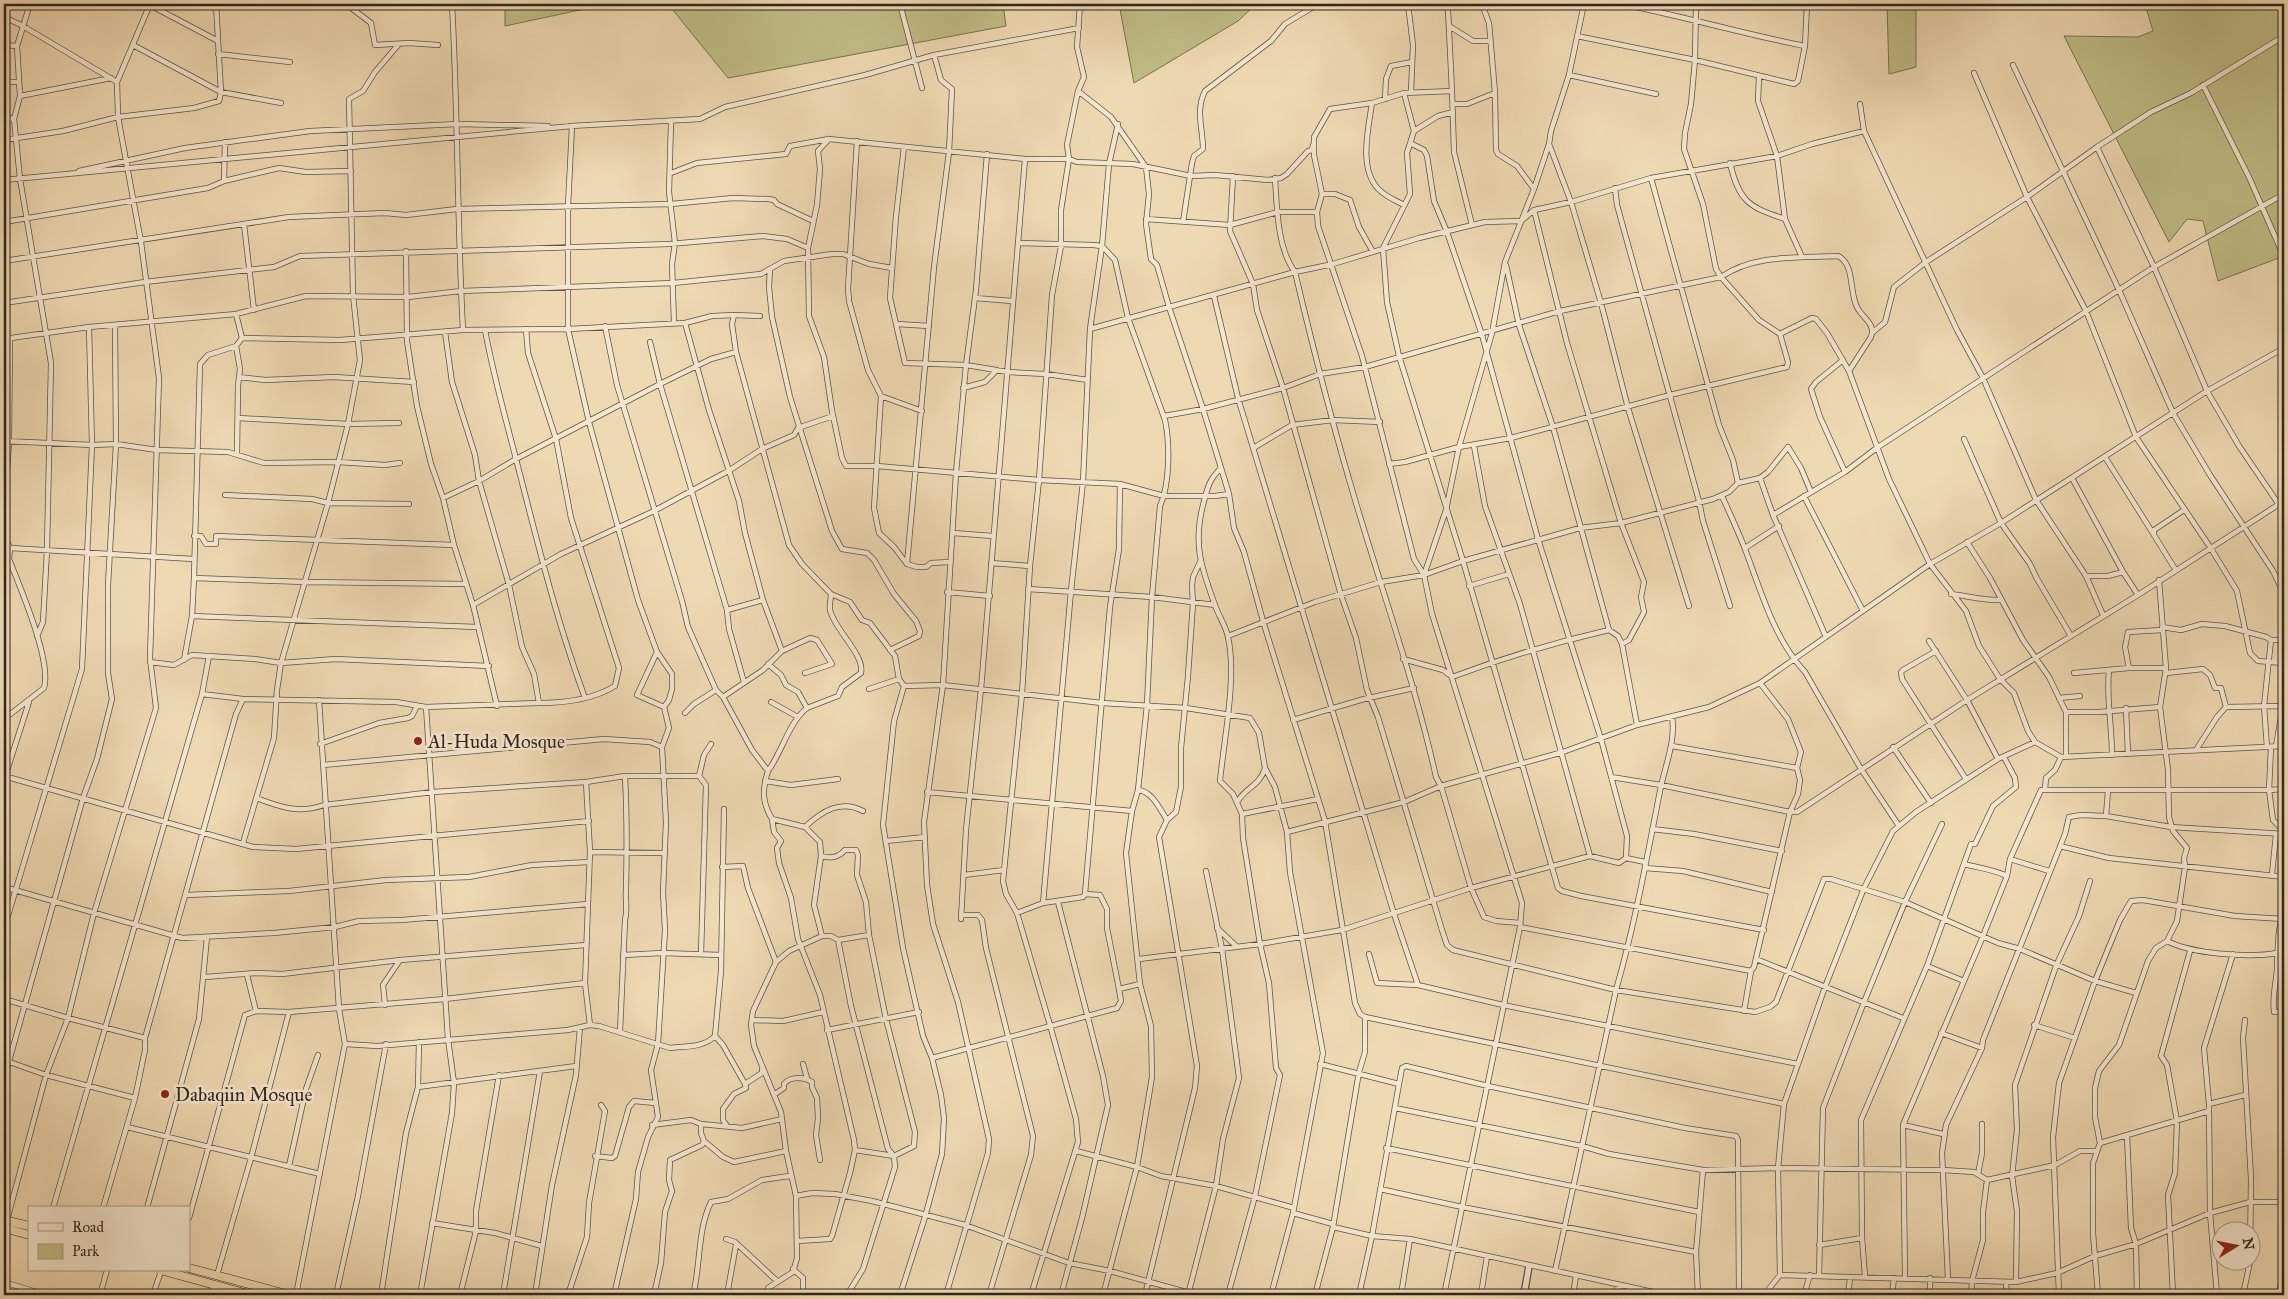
<svg xmlns="http://www.w3.org/2000/svg" width="2288" height="1299" font-family="'IM FELL Great Primer',serif">
  <style>
    .green { fill: #c1bd87; stroke: #787252 }
    .lines { fill: none; stroke-linecap: round; stroke-linejoin: round }
    .minor-casing { stroke: #5f5342; stroke-width: 6 }
    .tertiary-casing { stroke: #5f5342; stroke-width: 8 }
    .trunk-casing { stroke: #2f261d; stroke-width: 9 }
    .minor { stroke: #f5e6ce; stroke-width: 4.5 }
    .tertiary { stroke: #f5e6ce; stroke-width: 5.5 }
    .trunk { stroke: #efd9b3; stroke-width: 8 }
    .poi-dot { fill: #8f2418; stroke: #f5e6ce; stroke-width: 2 }
    .labels { text-anchor: middle; stroke-width: 5; stroke-linejoin: round; paint-order: stroke }
    .poi-label { font-size: 19px; fill: #2f261d; stroke: #f5e6ce; text-anchor: start }
  </style>
  <rect width="100%" height="100%" fill="#efd9b3"/>
  <filter id="stains"><feTurbulence type="fractalNoise" baseFrequency=".004" numOctaves="4"/><feColorMatrix values="0 0 0 0 .2 0 0 0 0 .09 0 0 0 0 .02 0 0 0 .5 -.17"/></filter>
  <radialGradient id="worn" r=".72"><stop offset=".6" stop-color="#630" stop-opacity="0"/><stop offset="1" stop-color="#630" stop-opacity=".3"/></radialGradient>
  <path class="green" d="M505,4H608L505,26Z
    M668,4H1003L1006,26L728,78Z
    M1119,4H1256L1238,21L1134,83Z
    M1887,4H1916V67L1889,74Z
    M2145,4H2284V256L2218,281L2203,221L2187,219L2169,242L2064,36L2138,37L2153,31Z"/>
  <g class="lines">
    <defs>
      <path id="minor" d="M148,4L218,41
        M346,4L371,23L375,45L409,43L438,45
        M452,4C458,113 457,221 463,330
        M900,4L922,88
        M1408,4L1413,45L1411,92
        M1621,4C1683,16 1743,34 1805,46
        M1483,7L1489,23L1495,93
        M4,17L21,25L117,82
        M1449,26L1473,41H1490
        M1577,36L1695,60L1794,84L1798,81L1805,46L1807,4
        M4,45L17,46
        M133,45L221,92L281,103
        M218,54L290,62
        M2013,65L2119,290L2173,413L2210,475L2273,571L2284,594
        M1974,73L2027,197L2086,311L2136,437L2210,547L2237,591L2250,653L2258,661L2284,663
        M1569,75L1656,94
        M1759,76L1758,101L1777,156L1785,219L1802,257
        M4,82H19
        M2203,85L2249,177L2284,257
        M1078,91L1111,117L1146,167L1149,194L1146,224L1151,259L1157,265L1169,307L1203,409L1229,494L1234,528L1244,552L1263,621L1325,821L1355,1003L1360,1014L1365,1017V1052L1359,1072L1333,1227L1315,1295
        M1452,91L1454,152L1472,225
        M1404,93L1414,131
        M20,96L111,78
        M1385,99L1386,79L1391,66L1412,62
        M1372,103L1330,109L1314,137V155L1322,194L1317,212L1318,226L1362,356L1414,559L1424,575L1432,614L1522,903L1520,927L1444,1295
        M1453,104H1467L1495,93L1496,150L1498,154L1517,166L1534,189
        M1860,104L1864,131
        M1453,112L1438,116L1414,131L1407,153L1410,194L1383,248L1387,302L1399,356L1463,561L1558,888L1562,891L1581,896L1764,930
        M4,117L14,119L20,96L17,46L30,4
        M14,119L20,179L51,363L47,550L43,622L37,636
        M671,122L669,192L675,243L672,264L674,323
        M570,126L700,119L725,107L865,75L934,55L1079,28
        M829,139L818,151L820,169L817,205L808,248L809,316L824,357L832,411L842,458L846,466H877L1039,480L1120,484L1164,496H1215L1229,494
        M4,140L63,131L118,117L194,108L219,101L221,92L216,4
        M857,141L848,289L849,301L868,370L881,396L874,508L879,533L894,547L907,564L917,567H926L931,563L950,562
        M1549,144L1571,202L1601,303L1628,408L1689,606
        M904,147L896,216L890,298L905,363L966,365L1008,372L1046,374L1088,380
        M2097,147L2151,112L2191,93L2284,36
        M1730,163C1739,201 1748,207 1785,219
        M79,171L185,148L310,131L458,124L548,126
        M671,173L697,163L786,154L790,146L829,139L1025,159H1069L1077,162L1133,164L1191,176L1215,175L1268,180L1281,178L1287,174L1308,151L1312,150L1313,145
        M1233,176L1230,231L1253,284L1257,310L1283,388L1341,595L1356,638L1367,690L1378,717L1442,930L1447,945L1453,950L1616,990L1755,1012L1770,1007L1776,1002L1824,879H1831L1905,902L1998,943L2020,949L2095,981L2136,993
        M1275,178C1277,208 1277,248 1295,272C1312,344 1330,415 1351,486C1379,583 1414,678 1436,777L1441,786L1471,888L1484,917L1496,921L1520,923
        M1651,178L1719,425L1733,460L1738,483
        M4,180L572,126L568,206V329L589,422L638,600L657,652L672,674V689L669,700L664,707L669,728L662,747L666,822L663,892L665,930L658,1044L651,1070L658,1117L648,1137L638,1172L636,1199L614,1295
        M224,181L225,142
        M1615,188L1617,205L1699,501L1703,521L1730,606
        M1322,194H1335L1350,200L1359,227L1373,252
        M1404,205C1397,201 1389,198 1383,193C1357,174 1368,131 1372,103L1404,93L1452,91L1448,10L1450,4
        M1534,210L1567,343L1621,523L1644,582L1641,597L1644,612L1629,640L1622,644
        M1146,219L1230,225L1278,212H1317
        M4,222L208,188L224,181L279,168L306,172L351,171
        M1183,222L1192,163L1194,156L1203,149C1203,128 1195,111 1205,91L1271,41L1285,24L1318,4
        M244,224L254,310
        M1019,243L1093,245L1102,246L1115,260L1128,318L1165,420C1170,444 1170,484 1160,506L1152,597L1147,705L1138,790L1132,811L1126,853L1140,984L1151,1026L1152,1077L1137,1167L1103,1295
        M406,251L407,341L417,406L431,464L443,498L454,545L473,605L497,706
        M4,261L289,217L385,213L406,215L457,209L671,204L733,198L768,199L774,200L777,204L813,221
        M1506,265L1519,325L1553,427L1609,630L1618,636L1622,644L1637,725
        M770,269L769,287L772,317L790,397L832,531L842,549L867,553L874,560L894,594L916,621L920,631L919,636L890,650
        M1214,296L1238,398L1394,914L1418,985
        M975,298L1012,301
        M4,303L145,282L274,267L300,256L669,244L763,236L787,239L808,248
        M236,314L242,338L236,346L240,369L238,386L237,453
        M734,315L732,324L736,352L789,545L802,564L831,594C831,599 829,605 830,610C834,629 865,655 861,673L842,687L838,696L807,708
        M685,323L709,410L739,501L745,533L763,600L727,610
        M897,324L929,326
        M605,326L617,385L682,601L688,627L716,690L723,697L752,750L768,771C782,752 789,722 807,708L798,692L786,685L781,675L768,664
        M526,329L528,353L556,439L571,518L619,668L615,686C592,700 565,703 539,703
        M1090,329L1295,272L1333,264L1419,238L1485,222L1521,221L1534,210L1571,202L1651,178L1777,156L1812,144L1864,131L1957,330L1983,378L2036,500L2086,576L2103,615
        M485,330C493,374 505,416 516,459C537,540 556,620 585,698
        M1873,332L1885,322L1894,287L1926,262L2027,197L2097,147L2154,267L2207,391L2239,446L2284,512
        M1780,334L1812,318L1816,319L1827,333L1849,371L1889,479L1930,564L1966,611L1979,646L2000,679L2014,693L2028,731L2035,742L2061,757
        M242,338L340,340L463,330L568,329L685,323L712,316L734,315L760,316
        M4,339L89,327L236,314L306,296L408,297L461,291L673,283L742,276L761,274L784,261L832,254H843L869,264L892,268
        M650,342L660,384L727,610L729,629L744,682
        M1843,360L1816,382L1811,389L1820,417L1845,472
        M239,377L265,380L334,377L414,382
        M963,388L985,382L997,370
        M881,396L922,411
        M1164,416L1203,409L1283,388L1320,374L1365,367L1560,311L1721,277C1755,254 1798,258 1838,256C1855,264 1849,292 1857,307C1862,318 1876,323 1871,337L1849,371
        M238,418L348,424L399,423
        M1964,439L2001,523L2030,564L2036,577L2071,636
        M4,441L92,445L116,444L157,450L228,452L264,463L338,462L385,465L400,463
        M1474,446L1485,506L1520,604L1590,856
        M1255,447L1292,425L1333,420L1380,422
        M2105,457L2154,535
        M1389,464L1405,462L1459,447L1511,438L1670,395L1787,367L1788,362L1780,334L1759,320L1721,277L1716,269L1703,204L1684,149L1685,133L1691,104L1695,60L1696,4
        M1221,468C1208,481 1208,487 1203,505C1193,544 1201,567 1215,605C1218,615 1226,626 1228,637C1237,677 1224,739 1220,781L1233,794L1242,814L1243,838L1260,944L1269,983L1276,1068L1280,1075L1255,1196L1228,1295
        M1760,478L1773,515L1826,637
        M2072,478L2123,572
        M225,495L312,499L328,503L409,504
        M1722,496C1730,514 1738,531 1745,549C1761,591 1774,639 1805,672L1861,769L1899,826
        M1804,496L1863,611
        M443,498L479,481L516,459L660,384L711,359L736,352
        M4,515L9,442L10,338
        M1773,515L1845,472L1878,447L2154,267L2284,194
        M953,533L993,536
        M4,535L10,548L9,559C20,587 52,661 44,688L4,719
        M194,536H201L206,544H216V536L454,545
        M1967,542L1990,578L2023,640L2049,677L2066,712V756
        M10,548L193,559
        M1745,548L1779,526
        M991,563L1030,566
        M907,564L934,267L949,152L952,89L941,80L934,55
        M2175,569L2154,535V530L2184,510
        M1424,575L1446,510L1459,447L1492,333L1505,262L1534,189L1549,144L1551,131L1569,75L1584,4
        M2086,576H2108L2123,572L2138,595
        M194,578L305,582L466,584
        M1469,586L1509,574
        M1028,589L1152,597L1215,605
        M947,592L990,596
        M831,594L850,602L862,620L870,623L895,656L899,679L904,686L894,721L883,825L903,948L923,1036L932,1058L941,1095L944,1118L942,1154L925,1217L900,1295
        M1951,594C1968,596 1986,601 2001,600
        M473,605L561,554L654,511L730,470L762,449L794,435L798,428L833,416
        M192,616L477,627
        M2162,627L2181,630L2202,624L2225,626L2266,637L2271,640H2284
        M1228,636L1315,602L1381,582L1424,575L1463,561L1580,528L1621,523L1713,499L1729,492L1738,483L1760,478L1768,472L1788,447L1801,468L1811,492
        M1929,641L1967,700L1998,759L2035,742
        M782,651L810,638L817,640L832,664L805,673
        M1936,651L1903,670L1901,672L1902,679L1966,779
        M657,652L637,695L664,707
        M1403,659L1443,670L1452,677C1503,658 1556,642 1609,630
        M184,660L192,616L194,578L200,364L208,355L236,346
        M150,662L174,665L192,655L255,659L281,663L336,659L489,666
        M4,664L6,673L4,676
        M2129,668L2125,647L2128,632L2162,630
        M2109,670C2106,699 2112,725 2112,755
        M2074,673L2129,668H2166
        M2166,673L2203,669L2210,675L2215,688H2221L2226,707
        M904,686L943,685L1102,703L1186,708L1250,718L1259,733L1265,768L1275,787L1287,832L1290,872L1323,1053L1293,1213L1271,1295
        M869,689L899,679
        M202,694L243,699L396,702L426,707L539,703L534,674L522,647L509,585L479,481L475,455L452,382L445,332
        M723,697L763,670L782,651L763,600
        M2059,698L2080,696
        M771,702L796,716
        M2126,708L2128,754
        M2066,712H2099L2160,707
        M685,713L694,704L716,690
        M1293,720L1364,699L1414,688
        M320,744L379,723L408,718L412,716L417,706
        M1672,746L1797,768
        M2276,746L2283,706
        M1893,747L1931,803
        M2267,747L2264,706L2271,640
        M2271,747L2269,790L2284,789
        M2196,750L2217,717L2226,707L2284,706
        M323,765L604,739L650,742L662,747
        M768,771C762,790 762,802 772,819L805,827L820,842L821,856L814,905L822,936
        M4,776L253,847L296,849L589,821
        M699,776L704,755L711,744
        M1611,777L1661,785L1790,812H1797L1967,700L2138,595L2284,501
        M4,780L29,702
        M765,781L791,785L838,779
        M2045,789L2046,778L2055,770L2061,757L2284,746
        M1138,790C1152,791 1160,809 1167,820L1159,837L1197,1066L1195,1088L1145,1295
        M927,792L1132,811
        M256,798C280,807 299,814 324,805L433,792L586,782L625,776H699L706,785L701,954
        M1238,801C1246,787 1260,786 1265,768
        M1242,814L1318,799
        M2106,816L2108,791
        M772,819L774,832L781,841L777,848L779,863L791,898L798,939L820,995L854,1140L855,1150L850,1173L832,1236L830,1239L797,1241
        M1167,820L1176,812L1181,787V748L1188,676L1193,603L1192,586L1193,577L1201,560
        M805,827C822,811 841,799 863,811
        M1652,829L1694,834L1782,851
        M1287,832L1404,802L1441,786L1563,752L1637,725L1709,707L1760,683L1930,564L2001,523L2207,391L2284,348
        M886,841L925,837
        M243,843L274,738L277,690L281,663L328,503L348,424L360,360L353,295L349,99L363,91L375,72L399,44
        M2060,846L2109,858L2284,877
        M590,852L665,853
        M821,856C830,859 839,857 845,850H856L858,855L857,875L866,902L869,935L886,1019L915,1132L914,1146L894,1156L855,1150
        M1626,858L1645,862
        M2010,859L2049,871
        M1964,864C1979,868 1992,869 2007,876
        M722,867L743,866L748,888L776,962
        M1645,868L1683,871L1772,892
        M2272,874L2276,834
        M964,875L1004,870
        M4,887L182,938L274,933L335,927L359,921L402,920L588,904
        M1085,894L1110,607L1119,549L1120,484
        M186,895L289,891L386,880L469,877L532,865L589,862
        M1058,902L1103,1076L1108,1105L1082,1218L1061,1295
        M1043,903L1071,591L1083,482L1090,329L1102,246L1109,164L1118,124
        M2284,911C2277,930 2278,949 2277,969C2276,984 2272,997 2274,1012H2284
        M1017,913L1043,903L1083,897L1085,894L1100,895L1107,909V928L1119,989
        M961,915H978L982,920L986,948L1033,1136L1031,1155L989,1295
        M961,919L966,830L981,689L1025,159
        M1520,927L1751,971
        M1217,928L1236,946
        M4,929L82,669L92,445L89,327
        M838,940L851,1006L888,1149L894,1156L895,1167L863,1269L847,1295
        M2167,941C2192,954 2249,958 2277,953
        M1369,954L1377,983L1418,985L1503,1005L1798,1064
        M623,955L662,953L721,955
        M1139,959L1260,944L1342,930L1471,888L1590,856L1619,863L1626,858L1627,836L1601,739L1538,539L1482,335L1447,232L1434,201L1427,156L1424,150L1412,144
        M1756,959L1903,1018
        M1927,966L1964,981
        M247,975L256,1011
        M205,977L257,973L282,974L400,960L586,945
        M585,983L590,1025
        M4,999L68,1018L145,1038
        M385,1005L383,985L400,960
        M1744,1011L1751,971L1754,967L1790,812L1798,794L1800,780L1797,768L1801,752L1788,719L1760,683
        M1365,1017L1784,1104
        M752,1020L783,1021L823,1012
        M2245,1020L2243,1038L2251,1179L2250,1256
        M2034,1025L2075,1038
        M827,1030L919,1012
        M620,1032L625,920C628,909 625,900 626,889C627,851 627,814 625,776
        M1941,1033L1982,1048
        M715,1036L723,1045L745,1084
        M345,1044L377,1046L568,1030L590,1025L599,1026L670,1048C686,1046 703,1048 715,1036L721,971L724,809
        M932,1058L1117,1008L1121,1001L1119,989L1140,984
        M4,1060L46,1075L135,1098
        M803,1064L807,1078
        M1320,1064L1399,1084
        M4,1079L83,798L97,759L112,699L108,673V585L116,444L115,325
        M418,1087L576,1066
        M775,1094L784,1088V1084C790,1076 804,1077 812,1082V1087L817,1098L818,1118L816,1135L820,1160
        M2209,1104L2245,1095
        M1395,1108L1582,1146L1609,1154L1703,1170L1778,1168L1943,1170L1974,1172L1987,1180L2055,1165L2080,1151H2096
        M652,1125L691,1120L701,1124L742,1128L782,1119
        M1903,1125L1943,1134
        M727,1126L723,1120V1109L734,1094L746,1088L745,1084L762,1073V1069
        M127,1127L320,1174
        M2127,1135L2131,1228L2136,1244L2137,1295
        M704,1141L723,1157L734,1162L786,1151
        M2100,1143L2209,1111
        M1386,1148L1699,1212
        M1076,1151L1137,1167L1161,1176L1216,1186L1294,1208
        M595,1156L612,1158L615,1156L629,1107L634,1101L655,1103
        M289,1166L306,1089L318,1055
        M1978,1174L1982,1153V1124
        M1380,1189L1462,1207L1696,1252
        M796,1196L812,1193L835,1194L872,1201L965,1225L1069,1263L1110,1271L1197,1295
        M53,1208L202,694L209,656
        M103,1208L135,1098L145,1050V1038L236,714L243,699
        M147,1208L199,1019L207,937
        M1293,1213L1333,1224
        M189,1218L245,1015L256,1011L289,1012L445,999L585,983L590,852L586,782
        M7,1220L46,1075L68,1018L94,913L156,708L150,658L159,378L141,242L118,117L117,82L150,4
        M432,1223L495,1233L542,1246
        M1333,1227L1372,1236L1410,1239L1667,1295
        M726,1239L735,1242L777,1281
        M1819,1245L1862,1238
        M793,1269L803,1278V1295
        M1555,1271L1616,990C1635,924 1647,857 1660,791C1665,765 1676,742 1672,716
        M217,1275L251,1158L289,1012
        M1780,1275L1778,1168L1784,1104L1825,987L1864,888L1893,831L1916,812L1998,759
        M1819,1276L1823,1108L1864,1002L1905,902L1942,824
        M1865,1276L1862,1238L1861,1120L1927,966L1971,844H1975L1993,806L2016,787L2015,778L2004,757
        M1905,1277L1903,1125L1983,936L2007,876L2010,859L2041,790H2269L2273,820L2284,831
        M1948,1279L1942,1153L1946,1125L1982,1048L1983,1040L2065,834L2069,817L2081,815L2106,816L2171,827L2284,834
        M4,1282L46,1295
        M2016,1282L2017,1211L2012,1176L2017,1130L2015,1085L2056,966L2079,916L2090,881
        M2006,1283L2007,1295
        M100,1295L107,1270
        M153,1295L161,1271
        M212,1295L214,1285
        M296,1295L345,1044L339,1009L319,700
        M336,1295L358,1196L386,1044
        M381,1295L406,1133L418,1087L419,1042
        M420,1295L452,1113L454,1083L448,1039L426,707
        M460,1295L476,1231V1211L499,1075
        M503,1295L540,1071
        M535,1295L552,1185L576,1075L580,1027
        M568,1295L587,1237L589,1203L605,1111L601,1105
        M654,1295L661,1263L665,1212L672,1191L669,1180L670,1160L702,1145L704,1141L701,1133V1124
        M693,1295C701,1264 697,1231 711,1202L728,1199L762,1180L789,1176L791,1177
        M727,1295L736,1245
        M767,1295L768,1288L793,1272L797,1258L796,1196L786,1151L781,1112L754,1046L751,1025L753,1011L776,962L789,951L822,936H831L838,940L869,935
        M946,1295L988,1153L989,1139L958,1002L933,924L927,885L924,822L943,685L956,473L966,365L976,290L987,154
        M1031,1295L1078,1142L1076,1119L1050,1025L1017,913L1006,894L1003,881L1022,694L1030,566L1039,480L1052,295L1061,246V210L1069,159L1067,145L1078,91L1084,77L1077,47L1080,4
        M1188,1295L1216,1186L1223,1139L1239,1078L1222,949L1206,871
        M1359,1295L1372,1236L1399,1084L1402,1068L1406,1066L1488,1086L1685,1128L1736,1136L1738,1140L1739,1295
        M1401,1295L1410,1239
        M1481,1295L1487,1256
        M1573,1295L1576,1276
        M1616,1295L1618,1284
        M1698,1295L1696,1252L1703,1170
        M1764,1295L1780,1275L2016,1282L2057,1273L2095,1256L2136,1244L2210,1213L2250,1202H2284
        M1804,1295L1810,1275
        M1848,1295L1850,1278
        M1892,1295L1894,1278
        M1930,1295V1278
        M1971,1295L1972,1281L1983,1240V1212L1987,1180
        M2059,1295L2053,1137L2059,1083L2095,981L2120,920L2131,901L2143,900L2235,916L2284,919
        M2098,1295L2093,1233V1163L2100,1143L2095,1117V1088L2099,1071L2119,1045L2148,961L2156,948L2167,941L2177,921L2185,867L2184,858L2187,848L2173,831L2169,817L2168,770L2160,707L2166,668L2159,580
        M2173,1295L2168,1195L2175,1173L2177,1121L2167,1065L2161,1056L2190,951
        M2217,1295L2210,1213L2209,1104L2204,1048L2233,954
        M2243,1295L2250,1262
        M2279,1295L2284,1266"/>
      <path id="tertiary" d="M1524,1295L1529,1266"/>
      <path id="trunk" d="M4,1220L29,1226
        M4,1228L29,1235
        M189,1268L290,1295
        M160,1270L252,1295"/>
    </defs>
    <use href="#minor" class="minor-casing"/>
    <use href="#tertiary" class="tertiary-casing"/>
    <use href="#trunk" class="trunk-casing"/>
    <use href="#minor" class="minor"/>
    <use href="#tertiary" class="tertiary"/>
    <use href="#trunk" class="trunk"/>
  </g>
  <g class="poi-dot">
    <circle cx="418" cy="741" r="5"/>
    <circle cx="165" cy="1094" r="5"/>
  </g>
  <g class="labels">
    <g class="poi-label">
      <text x="428" y="748">Al-Huda Mosque</text>
      <text x="175" y="1101">Dabaqiin Mosque</text>
    </g>
  </g>
  <rect width="2288" height="1299" fill="none" stroke="#efd9b3" stroke-width="20"/>
  <rect x="5" y="5" width="2278" height="1289" fill="none" stroke="#2f261d" stroke-width="2.5"/>
  <rect x="10" y="10" width="2268" height="1279" fill="none" stroke="#2f261d"/>
  <rect x="28" y="1206" width="162" height="65" fill="#f5e6ce" stroke="#a69987"/>
  <rect x="38" y="1223" width="25" height="8" fill="#f5e6ce" stroke="#a69987"/>
  <text x="72" y="1232" font-size="15" fill="#2f261d">Road</text>
  <rect x="38" y="1244" width="25" height="15" fill="#c1bd87" stroke="#a69987"/>
  <text x="72" y="1256" font-size="15" fill="#2f261d">Park</text>
  <g transform="translate(2236 1246) rotate(80)"><circle r="24" fill="#f5e6ce" stroke="#a69987"/>
  <path d="M0-4L9 19L0 12L-9 19Z" fill="#8f2418"/>
  <text y="-8" font-size="14" font-weight="bold" text-anchor="middle" fill="#2f261d">N</text>
  </g>
  <rect width="100%" height="100%" filter="url(#stains)"/>
  <rect width="100%" height="100%" fill="url(#worn)"/>
</svg>
